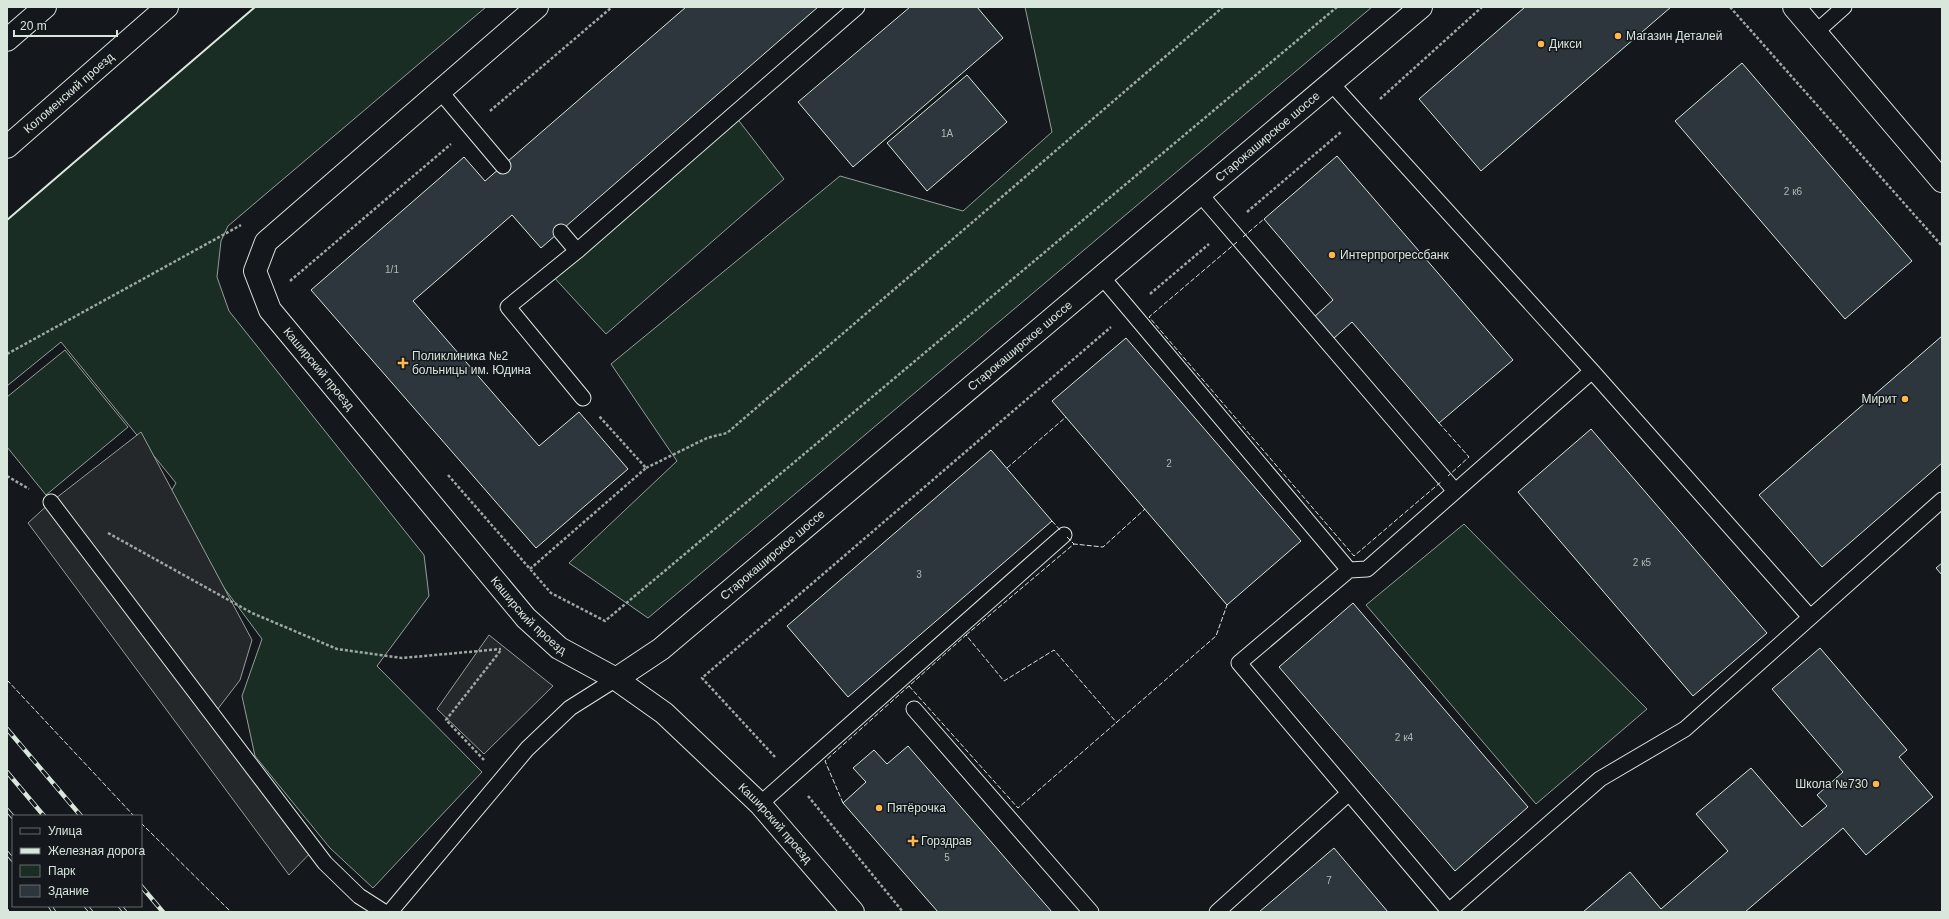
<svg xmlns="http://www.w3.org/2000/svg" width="1949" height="919" font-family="Helvetica,sans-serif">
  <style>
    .green { fill: #1a2d24; stroke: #939e99 }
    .parking { fill: #24282b; stroke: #939e99 }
    .building { fill: #2c363c; stroke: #d8e6dc }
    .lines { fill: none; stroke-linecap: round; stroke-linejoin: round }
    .service-casing { stroke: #d8e6dc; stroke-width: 17 }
    .minor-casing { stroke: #d8e6dc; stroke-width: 24 }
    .secondary-casing { stroke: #d8e6dc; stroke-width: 24 }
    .path { stroke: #9da8a2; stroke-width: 2.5; stroke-dasharray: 3 2; stroke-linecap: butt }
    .service { stroke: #14181c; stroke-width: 15 }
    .minor { stroke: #14181c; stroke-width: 22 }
    .secondary { stroke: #14181c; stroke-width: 22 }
    .rail-casing { stroke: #d8e6dc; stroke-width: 4.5 }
    .rail { stroke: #14181c; stroke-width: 3; stroke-dasharray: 9; stroke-linecap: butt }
    .fence { stroke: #d8e6dc; stroke-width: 1; stroke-dasharray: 5 2; stroke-linecap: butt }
    .wall { stroke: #d8e6dc; stroke-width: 2 }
    .poi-dot { fill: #ffb74d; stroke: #14181c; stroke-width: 1.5 }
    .labels { text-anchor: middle; stroke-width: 3; stroke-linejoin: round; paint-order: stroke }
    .number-label { font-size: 10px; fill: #adbab4 }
    .poi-label { font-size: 12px; fill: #d8e6dc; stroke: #14181c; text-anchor: start }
    .street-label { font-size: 12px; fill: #d8e6dc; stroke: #14181c }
  </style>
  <rect width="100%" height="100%" fill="#14181c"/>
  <path class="green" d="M255,7H486L228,226L221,241L217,277L229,311L424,555L429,596L377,666L482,772L373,888L330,848L255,756L242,696L262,639L222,585L156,517L176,483L61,342L7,386V220Z
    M1025,7H1372L648,618L569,563L677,461L611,364L840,176L963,211L1052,132Z
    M729,108L784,179L606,334L550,273Z
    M65,350L128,427L46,495L7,447V397Z
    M1464,524L1647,709L1536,804L1366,605Z"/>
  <path class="parking" d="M141,432L252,640L240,680L217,710L319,844L289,875L28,523L51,502Z
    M489,635L553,686L484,754L437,709Z"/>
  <path class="building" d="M686,7H818L541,248L512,215L413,301L539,446L579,412L628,469L536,548L311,290L464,157L485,181Z
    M910,7H977L1003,38L853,167L798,102Z
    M1525,7H1671L1481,171L1419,99Z
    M1742,63L1912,261L1845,319L1675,121Z
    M967,75L1007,122L927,191L887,143Z
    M1337,156L1513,360L1439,423L1352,322L1333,339L1314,317L1333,300L1264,219Z
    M1942,336V463L1822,567L1759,495Z
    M1126,338L1301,541L1227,605L1052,401Z
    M1591,429L1767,633L1693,696L1518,492Z
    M991,450L1052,521L848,697L787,626Z
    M1942,563V575L1936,568Z
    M1353,603L1528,807L1455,871L1279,667Z
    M1820,648L1907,750L1899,757L1933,797L1866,855L1843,828L1745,912H1583L1630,872L1661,909L1728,851L1696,814L1751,768L1802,827L1827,806L1817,795L1843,772L1772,689Z
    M908,746L1052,912H938L843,803L866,782L853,768L874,750L887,764Z
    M1334,848L1388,912H1259Z"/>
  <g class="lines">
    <defs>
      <path id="service" d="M1816,32L1844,7
        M1331,83L1592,371L1810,617
        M439,90L503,166
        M1200,194L1455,491
        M561,232L577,251L857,7
        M577,251L508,307L583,398
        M1102,277L1349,570L1239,663L1449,911L1600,779L1685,729L1942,500
        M51,502L325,863L359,896L384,912
        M1349,570L1367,569L1592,371
        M914,709L1091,912
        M760,804L1064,535
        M390,912L527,749L570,708L616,679
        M1217,912L1349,793"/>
      <g id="minor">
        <path id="s1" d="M537,7L266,242L255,271L270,310L526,618L559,648L616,679L664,713L760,804L853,912"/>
        <path d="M1794,7L1942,181"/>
        <path id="s2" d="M616,679L661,649L1421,7"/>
      </g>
      <g id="secondary">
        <path d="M7,40L45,7"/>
        <path id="s3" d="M7,147L167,7"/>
      </g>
    </defs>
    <use href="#service" class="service-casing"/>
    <use href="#minor" class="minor-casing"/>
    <use href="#secondary" class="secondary-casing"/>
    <path class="path" d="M1730,7L1942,246
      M1380,99L1482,7
      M490,111L612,7
      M1247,212L1341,132
      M290,281L451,144
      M1150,294L1209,244
      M7,354L241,225
      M646,468L707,438L727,433L1223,7
      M448,475L551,593L605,621L1337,7
      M7,476L29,489
      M108,533L252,613L337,649L402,658L501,649
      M530,569L646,468L599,416
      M775,757L702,678L1111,327
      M484,760L446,720L501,650
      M808,796L903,912"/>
    <use href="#service" class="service"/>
    <use href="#minor" class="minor"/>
    <use href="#secondary" class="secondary"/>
    <defs>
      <path id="rail" d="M7,729L81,816
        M7,772L44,816
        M7,810L13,817
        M7,853L13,860
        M141,886L163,912
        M50,906L54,912
        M86,906L91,912
        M120,906L125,912
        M7,911V912"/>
    </defs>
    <use href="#rail" class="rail-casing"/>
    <use href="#rail" class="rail"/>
    <path class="fence" d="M1243,237L1264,219
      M1237,242L1149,317L1354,556L1442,481
      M1439,423L1469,457L1448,476
      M1007,468L1066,417
      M1052,521L1061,531
      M1067,537L1074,544
      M966,635L1074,544L1103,547L1145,509
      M7,680L134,816
      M909,686L1018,808L1216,636L1227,605
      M843,803L825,761L966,635L1004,681L1054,650L1117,723
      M141,823L231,912"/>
    <path class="wall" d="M7,220L255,7"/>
  </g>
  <g class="poi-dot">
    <circle cx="1618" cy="36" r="4"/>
    <circle cx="1541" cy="44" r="4"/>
    <circle cx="1332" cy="255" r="4"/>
    <path d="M401 357h4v4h4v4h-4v4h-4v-4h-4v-4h4z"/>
    <circle cx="1905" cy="399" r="4"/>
    <circle cx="1876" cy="784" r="4"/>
    <circle cx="879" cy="808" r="4"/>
    <path d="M911 835h4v4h4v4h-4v4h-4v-4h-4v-4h4z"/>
  </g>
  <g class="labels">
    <g class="number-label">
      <text x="947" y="137">1А</text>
      <text x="1793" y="195">2 к6</text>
      <text x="392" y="273">1/1</text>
      <text x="1169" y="467">2</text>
      <text x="1642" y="566">2 к5</text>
      <text x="919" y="578">3</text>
      <text x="1404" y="741">2 к4</text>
      <text x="947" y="861">5</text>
      <text x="1329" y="884">7</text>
    </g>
    <g class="poi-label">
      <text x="1626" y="40">Магазин Деталей</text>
      <text x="1549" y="48">Дикси</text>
      <text x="1340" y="259">Интерпрогрессбанк</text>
      <text x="412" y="360">Поликлиника №2<tspan x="412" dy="14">больницы им. Юдина</tspan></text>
      <text x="1897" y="403" text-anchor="end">Мирит</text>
      <text x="1868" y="788" text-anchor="end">Школа №730</text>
      <text x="887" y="812">Пятёрочка</text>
      <text x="921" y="845">Горздрав</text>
    </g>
    <g class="street-label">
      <text dy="4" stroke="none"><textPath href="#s3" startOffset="82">Коломенский проезд</textPath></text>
      <text dy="4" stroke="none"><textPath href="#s2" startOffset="848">Старокаширское шоссе</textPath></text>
      <text dy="4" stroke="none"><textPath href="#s2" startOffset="524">Старокаширское шоссе</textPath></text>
      <text dy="4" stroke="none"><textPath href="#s1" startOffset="508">Каширский проезд</textPath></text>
      <text dy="4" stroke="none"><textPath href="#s2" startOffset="200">Старокаширское шоссе</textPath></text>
      <text dy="4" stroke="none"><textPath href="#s1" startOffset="832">Каширский проезд</textPath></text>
      <text dy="4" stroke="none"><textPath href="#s1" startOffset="1157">Каширский проезд</textPath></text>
    </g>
  </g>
  <rect width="1949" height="919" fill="none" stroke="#d8e6dc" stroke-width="16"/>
  <rect x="12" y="815" width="130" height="92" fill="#14181c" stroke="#626a69"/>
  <rect x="20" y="828" width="20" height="6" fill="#14181c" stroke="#626a69"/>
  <text x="48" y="835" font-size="12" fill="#d8e6dc">Улица</text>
  <rect x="20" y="848" width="20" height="6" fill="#d8e6dc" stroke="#626a69"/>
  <text x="48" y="855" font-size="12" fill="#d8e6dc">Железная дорога</text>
  <rect x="20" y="865" width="20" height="12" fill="#1a2d24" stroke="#626a69"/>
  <text x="48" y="875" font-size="12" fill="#d8e6dc">Парк</text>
  <rect x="20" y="885" width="20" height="12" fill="#2c363c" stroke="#626a69"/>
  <text x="48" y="895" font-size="12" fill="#d8e6dc">Здание</text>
  <path d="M14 30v6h103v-6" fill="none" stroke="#d8e6dc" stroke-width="2"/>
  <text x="20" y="30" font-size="12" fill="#d8e6dc" stroke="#14181c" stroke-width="3" paint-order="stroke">20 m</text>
</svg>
